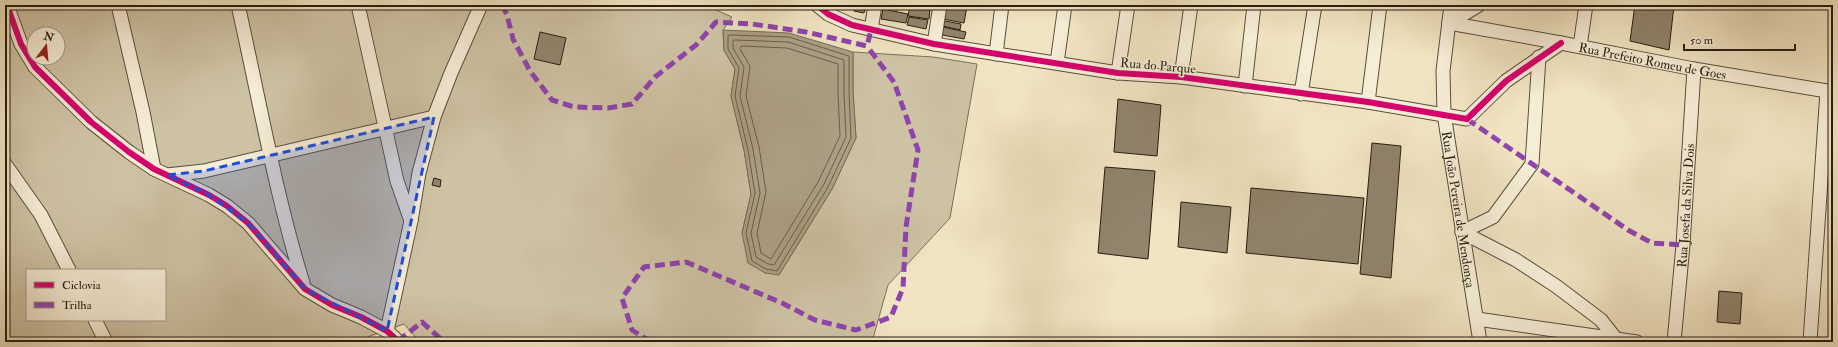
<svg xmlns="http://www.w3.org/2000/svg" width="1838" height="347" font-family="'IM FELL Double Pica',serif">
  <style>
    .green { fill: #cec2a4; stroke: #7a705a; fill-rule: evenodd }
    .water { fill: #aca085; stroke: #766c56 }
    .lines { fill: none; stroke-linecap: round; stroke-linejoin: round }
    .shore { stroke: #695e4a; stroke-width: 1 }
    .building { fill: #90846d; stroke: #261d10 }
    .street-casing { stroke: #594f3c; stroke-width: 15 }
    .street { stroke: #f6edd7; stroke-width: 13 }
    .quiet { stroke: #8e44ad; stroke-width: 5; stroke-dasharray: 10 5; stroke-linecap: butt }
    .cycleway-casing { stroke: #f6edd7; stroke-width: 8 }
    .cycleway { stroke: #d6006c; stroke-width: 6 }
    .marked { fill: #1d4ed8; fill-opacity: 0.2; stroke: #1d4ed8; stroke-width: 3; stroke-dasharray: 8 5; stroke-linejoin: round }
    .labels { text-anchor: middle; stroke-width: 3; stroke-linejoin: round; paint-order: stroke }
    .street-label { font-size: 13px; fill: #261d10; stroke: #f6edd7 }
  </style>
  <rect width="100%" height="100%" fill="#f1e4c2"/>
  <filter id="stains"><feTurbulence type="fractalNoise" baseFrequency=".005" numOctaves="4"/><feColorMatrix values="0 0 0 0 .2 0 0 0 0 .09 0 0 0 0 .02 0 0 0 .5 -.17"/></filter>
  <radialGradient id="worn" r=".72"><stop offset=".6" stop-color="#630" stop-opacity="0"/><stop offset="1" stop-color="#630" stop-opacity=".3"/></radialGradient>
  <path class="green" d="M5,5H705L732,17L723,30L724,50L735,69L731,96L744,150L751,194L742,233L779,275L832,189L856,138L853,92V52L933,57L977,64L950,218L888,285L872,342H420L404,324L367,337L371,342H5ZM34,34H58V58H34ZM27,270H165V320H27Z"/>
  <path class="water" d="M723,30L789,33L853,52V92L856,138L832,189L779,275L765,273L748,263L742,233L751,194L744,150L731,96L735,69L724,50Z"/>
  <g class="lines">
    <path class="shore" d="M730,35L789,37L849,56V92L851,138L828,187L777,271L766,269L752,261L746,233L755,193L748,150L735,96L739,68L728,49V36Z
      M735,40L788,42L844,60V92L846,137L824,184L774,265L768,264L756,257L751,233L760,193L753,149L740,96L744,67L733,48V41Z
      M742,46L787,48L838,64V93L840,136L818,182L771,259L761,253L757,233L766,192L759,147L746,96L750,66L740,49Z"/>
  </g>
  <path class="building" d="M855,5H866L864,13L854,11Z
    M882,5H898L897,10L882,8Z
    M911,5H933L932,9Z
    M946,5L967,6L964,23L943,19Z
    M1635,5H1674L1669,50L1630,41Z
    M910,6L930,9L929,19L908,16Z
    M883,9L908,14L906,23L881,19Z
    M909,17L928,20L926,29L907,25Z
    M945,21L961,24L960,30L943,26Z
    M943,27L966,32L964,39L942,35Z
    M540,32L566,38L560,65L534,59Z
    M1118,99L1161,105L1157,156L1114,152Z
    M1372,143L1401,146L1391,278L1360,274Z
    M1105,167L1155,171L1148,259L1098,253Z
    M434,178L441,180L440,187L432,185Z
    M1251,188L1364,198L1358,264L1246,253Z
    M1181,202L1231,207L1227,253L1178,247Z
    M1719,291L1742,293L1740,324L1717,322Z"/>
  <g class="lines">
    <defs>
      <g id="street">
        <path d="M7,5L21,44L35,67L91,122L129,152L154,169L209,195L227,206L248,223L305,289L332,305L361,317L387,331L399,342"/>
        <path d="M118,5L143,112L154,169"/>
        <path d="M238,5C259,98 275,192 303,283"/>
        <path d="M358,5L397,181L411,221"/>
        <path d="M817,5L828,14L852,25L934,44L1118,73L1181,77L1368,102L1467,119L1506,81L1561,43"/>
        <path id="s1" d="M1451,5L1443,71L1444,114L1480,342"/>
        <path id="s2" d="M1449,23L1561,43L1694,69L1833,92"/>
        <path d="M1449,23L1479,5"/>
        <path d="M871,30L875,5"/>
        <path d="M934,44L940,5"/>
        <path d="M1580,46L1586,5"/>
        <path d="M996,54L1002,5"/>
        <path d="M1057,63L1065,5"/>
        <path d="M1118,73L1128,5"/>
        <path d="M1181,77L1191,5"/>
        <path d="M1245,86L1254,5"/>
        <path d="M1301,94L1315,5"/>
        <path d="M1368,102L1380,5"/>
        <path d="M5,164L41,215L69,270"/>
        <path d="M167,175L204,171L434,117"/>
        <path d="M1462,232L1493,217L1532,164L1539,57"/>
        <path d="M1462,232L1516,260L1556,286L1601,320L1616,339"/>
        <path d="M1477,319L1637,342"/>
        <path d="M95,320L106,342"/>
        <path d="M387,331L411,221L419,173L434,117L451,73L481,5"/>
        <path id="s3" d="M1674,342L1683,245L1694,69"/>
        <path d="M1810,342L1827,91"/>
      </g>
    </defs>
    <use href="#street" class="street-casing"/>
    <use href="#street" class="street"/>
    <path class="quiet" d="M502,5L507,15L513,39L530,71L552,100L574,107L608,108L632,104L655,77L696,45L716,22L752,24L806,32L867,46L871,30
      M1467,119L1628,230L1652,243L1683,245
      M398,341L422,322L444,342
      M565,342H598
      M651,342L632,330L622,298L644,267L686,262L782,303L815,320L856,330L891,317L903,288L906,227L918,150L894,82L867,46"/>
    <defs>
      <path id="cycleway" d="M7,5L21,44L35,67L91,122L129,152L154,169L209,195L227,206L248,223L305,289L332,305L361,317L387,331L399,342
        M817,5L828,14L852,25L934,44L1118,73L1181,77L1368,102L1467,119L1506,81L1561,43"/>
    </defs>
    <use href="#cycleway" class="cycleway-casing"/>
    <use href="#cycleway" class="cycleway"/>
  </g>
  <path class="marked" d="M434,117L387,331L305,289L248,223L209,195L167,175L204,171Z"/>
  <g class="labels">
    <g class="street-label">
      <text dy="5" stroke="none"><textPath href="#s2" startOffset="207">Rua Prefeito Romeu de Goes</textPath></text>
      <text transform="translate(1158 65) rotate(5)" y="5">Rua do Parque</text>
      <text dy="5" stroke="none"><textPath href="#s3" startOffset="137">Rua Josefa da Silva Dois</textPath></text>
      <text dy="5" stroke="none"><textPath href="#s1" startOffset="206">Rua João Pereira de Mendonça</textPath></text>
    </g>
  </g>
  <rect width="1838" height="347" fill="none" stroke="#f1e4c2" stroke-width="20"/>
  <rect x="6" y="6" width="1826" height="335" fill="none" stroke="#261d10" stroke-width="2"/>
  <rect x="10" y="10" width="1818" height="327" fill="none" stroke="#261d10"/>
  <rect x="26" y="269" width="140" height="52" fill="#f6edd7" stroke="#a39a87"/>
  <rect x="34" y="282" width="20" height="6" fill="#d6006c" stroke="#a39a87"/>
  <text x="62" y="289" font-size="12" fill="#261d10">Ciclovia</text>
  <rect x="34" y="302" width="20" height="6" fill="#8e44ad" stroke="#a39a87"/>
  <text x="62" y="309" font-size="12" fill="#261d10">Trilha</text>
  <g transform="translate(46 46) rotate(16)"><circle r="19" fill="#f6edd7" stroke="#a39a87"/>
  <path d="M0-3L7 15L0 10L-7 15Z" fill="#8f2418"/>
  <text y="-6" font-size="11" font-weight="bold" text-anchor="middle" fill="#261d10">N</text>
  </g>
  <path d="M1684 44v6h111v-6" fill="none" stroke="#261d10" stroke-width="2"/>
  <text x="1690" y="44" font-size="12" fill="#261d10" stroke="#f6edd7" stroke-width="3" paint-order="stroke">50 m</text>
  <rect width="100%" height="100%" filter="url(#stains)"/>
  <rect width="100%" height="100%" fill="url(#worn)"/>
</svg>
